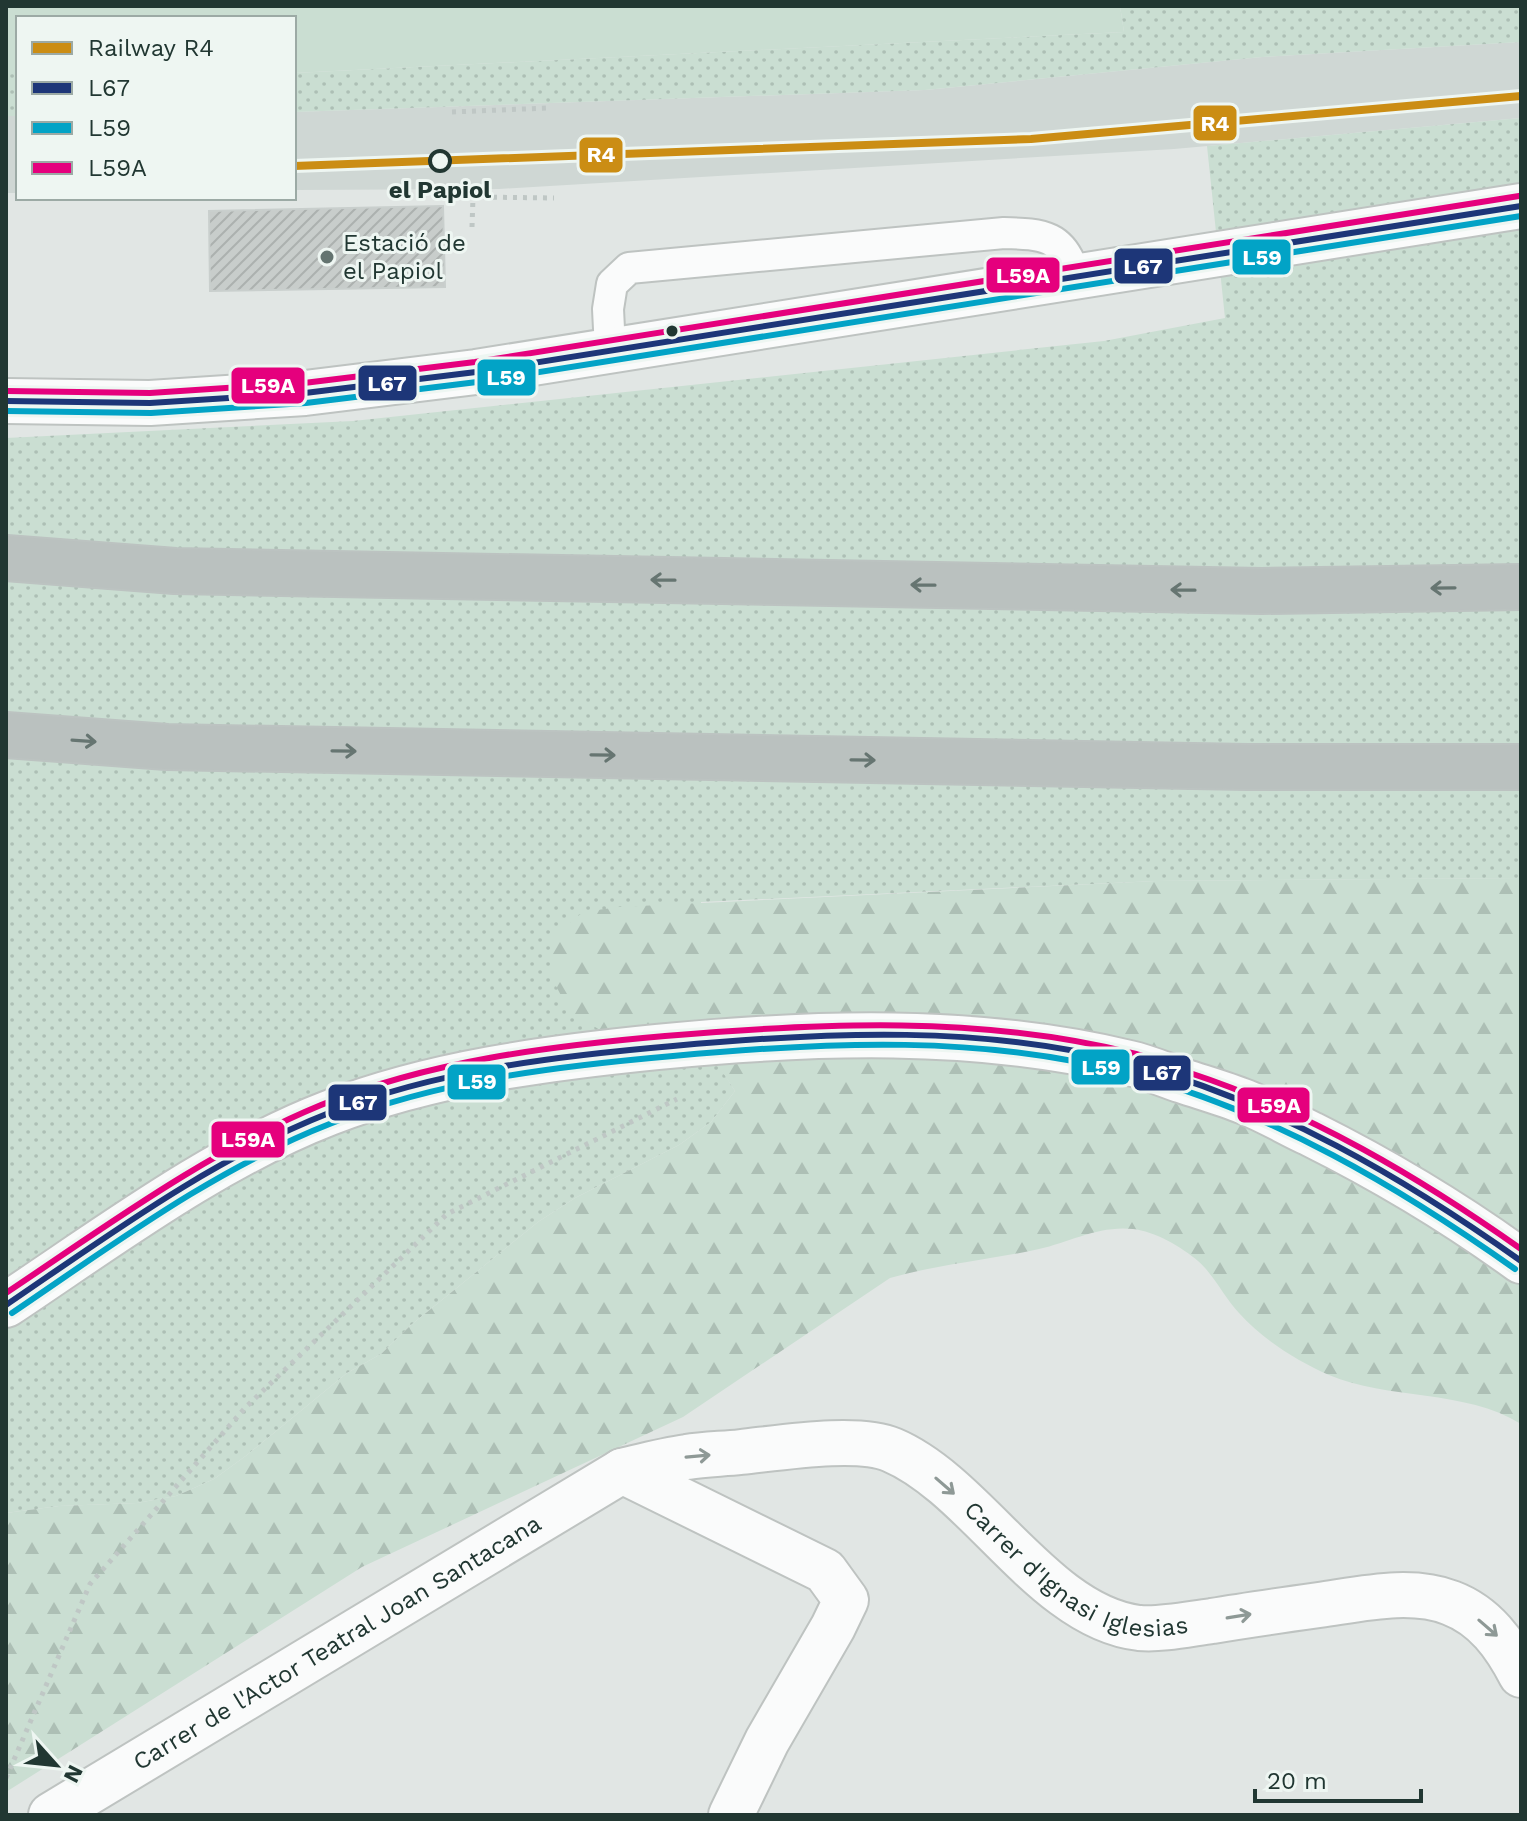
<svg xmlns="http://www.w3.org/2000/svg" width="1527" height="1821" font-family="'Work Sans',sans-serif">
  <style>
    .built { fill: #cfd7d4 }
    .grass { fill: url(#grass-dots) }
    .forest { fill: url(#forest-firs) }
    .green { fill: #caded2 }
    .building { fill: url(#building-hatch); stroke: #c9cfcd; stroke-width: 2 }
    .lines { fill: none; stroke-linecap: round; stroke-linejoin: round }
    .service-casing { stroke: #bec3c1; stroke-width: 34 }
    .minor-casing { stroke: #bec3c1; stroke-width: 48 }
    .tertiary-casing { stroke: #bec3c1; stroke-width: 48 }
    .motorway-casing { stroke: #bcc3c1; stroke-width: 48 }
    .path { stroke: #bfc7c5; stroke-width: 5; stroke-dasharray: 4 6; stroke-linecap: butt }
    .service { stroke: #fafbfb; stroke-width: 30 }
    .minor { stroke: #fafbfb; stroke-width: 44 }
    .tertiary { stroke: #fafbfb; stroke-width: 44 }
    .motorway { stroke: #bac1bf; stroke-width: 44 }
    .bus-1-casing { stroke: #eef6f2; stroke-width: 12 }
    .bus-2-casing { stroke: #eef6f2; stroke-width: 12 }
    .bus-3-casing { stroke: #eef6f2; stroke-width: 12 }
    .bus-1 { stroke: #1d3678; stroke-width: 6 }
    .bus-2 { stroke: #02a3c6; stroke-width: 6 }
    .bus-3 { stroke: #e5007d; stroke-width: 6 }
    .rail-1-casing { stroke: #eef6f2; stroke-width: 14 }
    .rail-1 { stroke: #cb8d14; stroke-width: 8 }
    .oneway { stroke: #667571 }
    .oneway2 { stroke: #8e9996 }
    .stop-dot { fill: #eef6f2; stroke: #213732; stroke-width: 4 }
    .poi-dot { fill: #647470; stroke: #eef6f2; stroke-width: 3 }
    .bus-dot { fill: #213732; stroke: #eef6f2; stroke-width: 3 }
    .labels { text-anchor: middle; stroke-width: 6; stroke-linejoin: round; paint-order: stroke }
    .stop-label { font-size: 24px; font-weight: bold; fill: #213732; stroke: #eef6f2 }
    .poi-label { font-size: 24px; fill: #213732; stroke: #eef6f2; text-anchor: start }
    .street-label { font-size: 24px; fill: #213732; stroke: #eef6f2 }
    .line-badge { stroke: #eef6f2; stroke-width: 3 }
    .badge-label { font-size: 22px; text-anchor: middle; font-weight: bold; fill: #fff }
  </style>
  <defs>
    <pattern id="grass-dots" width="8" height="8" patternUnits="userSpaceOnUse" patternTransform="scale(2)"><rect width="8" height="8" fill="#caded2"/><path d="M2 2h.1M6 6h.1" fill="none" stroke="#adbfb5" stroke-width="1.8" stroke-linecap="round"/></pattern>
    <pattern id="forest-firs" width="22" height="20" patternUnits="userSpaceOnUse" patternTransform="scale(2)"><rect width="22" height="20" fill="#caded2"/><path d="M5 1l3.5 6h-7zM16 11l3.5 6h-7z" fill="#adbfb5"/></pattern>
    <pattern id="building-hatch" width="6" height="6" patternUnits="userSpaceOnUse" patternTransform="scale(2)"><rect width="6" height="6" fill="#c8cdcb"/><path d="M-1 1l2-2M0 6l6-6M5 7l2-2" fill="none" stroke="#acb1af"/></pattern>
  </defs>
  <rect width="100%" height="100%" fill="#e1e6e4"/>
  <path class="built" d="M1521,42V118L1174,149L499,189L294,190V112L925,90L1262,57Z
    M6,116H18V193H6Z"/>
  <path class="grass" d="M1120,6H1521V42L1262,57L925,90L294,112V73L1124,32Z
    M6,68H18V116H6Z
    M1521,118V878L1156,881L701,902L715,1059L735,1091L711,1122L679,1145L575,1198L538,1222L411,1325L381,1354L347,1373L247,1455L214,1479L176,1496L137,1503L59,1506L6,1513V438L353,421L1104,341L1225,318L1207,146Z"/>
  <path class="forest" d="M1521,878V1424C1465,1389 1387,1400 1329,1375C1297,1361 1262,1339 1239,1313C1224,1297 1214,1275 1198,1261C1182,1247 1154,1231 1133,1229C1100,1225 1070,1242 1039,1249C989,1260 939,1264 890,1278L683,1417L362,1567L6,1792V1513L59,1506L137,1503L176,1496L214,1479L247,1455L347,1373L381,1354L411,1325L538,1222L575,1198L679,1145L711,1122L735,1091L714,1059L604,1032L570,1013L553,980V937L583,912L619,907L1156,881Z"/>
  <path class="green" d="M6,6H1120L1124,32L294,73V18H18V68H6Z"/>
  <path class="building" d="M443,206L445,287L210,291L209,211Z"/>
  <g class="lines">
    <defs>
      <path id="service" d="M610,349L608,309L612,284L629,268L1004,233C1043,234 1064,235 1075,277"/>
      <g id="minor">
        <path d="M622,1471L825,1571L846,1600L833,1627L767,1741L731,1815"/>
        <path id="s1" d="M51,1815L622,1471C643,1466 665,1460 687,1457C704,1454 723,1454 741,1452C779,1448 858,1435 892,1450C977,1486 1044,1617 1139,1628C1162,1630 1189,1624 1212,1621C1247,1615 1283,1610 1319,1605C1361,1599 1411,1587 1451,1603C1485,1616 1505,1644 1521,1675"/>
      </g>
      <path id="tertiary" d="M6,401L150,403L305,393L476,372L1521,206
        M6,1305C107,1238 215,1157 329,1113C432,1073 547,1058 657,1047C812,1032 975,1026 1129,1063C1147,1067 1165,1075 1183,1081C1204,1088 1225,1094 1245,1102C1268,1111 1289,1124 1311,1134C1385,1171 1455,1213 1521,1261"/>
      <path id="motorway" d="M6,558L175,571L1262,591L1521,587
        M6,735L167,747L1247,767H1521"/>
    </defs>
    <use href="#service" class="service-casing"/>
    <use href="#minor" class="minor-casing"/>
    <use href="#tertiary" class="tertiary-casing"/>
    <use href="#motorway" class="motorway-casing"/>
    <path class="path" d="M452,112L548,108
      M472,227L473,197L554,198
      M6,1778L90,1584L246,1407L447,1214L677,1099"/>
    <use href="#service" class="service"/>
    <use href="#minor" class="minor"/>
    <use href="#tertiary" class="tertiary"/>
    <use href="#motorway" class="motorway"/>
    <defs>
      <path id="bus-1" d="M6,401L150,403L305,393L476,372L1521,206
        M6,1305C109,1235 212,1159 329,1113C438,1070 557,1056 673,1046C825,1032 988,1024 1137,1065C1276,1103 1404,1178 1521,1261"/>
      <path id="bus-2" d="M6,411L151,413L306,403L477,382L1521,216
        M12,1313C114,1244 216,1168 332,1123C440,1080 559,1066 673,1056C825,1042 986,1034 1134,1075C1272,1112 1399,1187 1515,1269"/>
      <path id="bus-3" d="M6,391L150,393L304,383L475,362L1519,196
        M6,1293C108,1225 207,1152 321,1105C429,1061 550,1046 665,1036C821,1023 983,1015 1136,1054C1155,1059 1172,1067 1190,1073C1309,1112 1419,1177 1521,1249"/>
    </defs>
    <use href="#bus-1" class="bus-1-casing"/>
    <use href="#bus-2" class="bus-2-casing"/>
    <use href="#bus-3" class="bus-3-casing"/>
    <use href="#bus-1" class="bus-1"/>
    <use href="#bus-2" class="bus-2"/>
    <use href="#bus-3" class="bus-3"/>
    <defs>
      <path id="rail-1" d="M294,166L1031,139L1521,96"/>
    </defs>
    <use href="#rail-1" class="rail-1-casing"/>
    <use href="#rail-1" class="rail-1"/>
  </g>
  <defs><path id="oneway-shaft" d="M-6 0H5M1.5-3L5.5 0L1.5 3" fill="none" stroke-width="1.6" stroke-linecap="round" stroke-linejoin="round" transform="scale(2)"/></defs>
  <g class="oneway">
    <use href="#oneway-shaft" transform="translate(663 580) rotate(-179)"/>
    <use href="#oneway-shaft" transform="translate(923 585) rotate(-179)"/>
    <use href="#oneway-shaft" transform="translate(1443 588) rotate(179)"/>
    <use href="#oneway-shaft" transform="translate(1183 590) rotate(-179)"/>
    <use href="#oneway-shaft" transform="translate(84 741) rotate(4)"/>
    <use href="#oneway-shaft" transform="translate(344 751) rotate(1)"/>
    <use href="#oneway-shaft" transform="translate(603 755) rotate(1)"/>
    <use href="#oneway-shaft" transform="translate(863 760) rotate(1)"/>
  </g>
  <g class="oneway2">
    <use href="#oneway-shaft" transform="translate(698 1456) rotate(-5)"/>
    <use href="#oneway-shaft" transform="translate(945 1486) rotate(41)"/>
    <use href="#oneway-shaft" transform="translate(1239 1616) rotate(-9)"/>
    <use href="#oneway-shaft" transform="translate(1488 1628) rotate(41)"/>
  </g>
  <circle class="stop-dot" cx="440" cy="161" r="10"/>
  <circle class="poi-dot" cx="327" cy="257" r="8"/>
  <circle class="bus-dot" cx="672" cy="331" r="7"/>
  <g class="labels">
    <g class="stop-label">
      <text x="440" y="198">el Papiol</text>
    </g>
    <g class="poi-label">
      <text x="343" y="251">Estació de<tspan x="343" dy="28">el Papiol</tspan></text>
    </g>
    <g class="street-label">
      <text dy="8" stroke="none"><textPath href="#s1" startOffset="1166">Carrer d'Ignasi Iglesias</textPath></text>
      <text dy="8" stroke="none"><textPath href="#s1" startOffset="334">Carrer de l'Actor Teatral Joan Santacana</textPath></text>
    </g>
  </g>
  <g class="line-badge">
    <rect x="1192" y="104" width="46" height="38" rx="8" fill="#cb8d14"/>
    <rect x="578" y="136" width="46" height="38" rx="8" fill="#cb8d14"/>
    <rect x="1231" y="238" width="61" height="38" rx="8" fill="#02a3c6"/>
    <rect x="1113" y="247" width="61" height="38" rx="8" fill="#1d3678"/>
    <rect x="985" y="256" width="76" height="38" rx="8" fill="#e5007d"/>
    <rect x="476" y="358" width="61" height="39" rx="8" fill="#02a3c6"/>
    <rect x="357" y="364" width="61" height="38" rx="8" fill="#1d3678"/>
    <rect x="230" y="366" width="76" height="39" rx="8" fill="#e5007d"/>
    <rect x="1070" y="1048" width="61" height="38" rx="8" fill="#02a3c6"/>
    <rect x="1132" y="1054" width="60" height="38" rx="8" fill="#1d3678"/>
    <rect x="446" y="1063" width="61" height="38" rx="8" fill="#02a3c6"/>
    <rect x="327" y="1083" width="61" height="39" rx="8" fill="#1d3678"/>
    <rect x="1236" y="1086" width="75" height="38" rx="8" fill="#e5007d"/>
    <rect x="210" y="1120" width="76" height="39" rx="8" fill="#e5007d"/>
  </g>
  <g class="badge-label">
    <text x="1215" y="131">R4</text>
    <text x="601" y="162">R4</text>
    <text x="1262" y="265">L59</text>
    <text x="1143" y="274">L67</text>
    <text x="1023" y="283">L59A</text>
    <text x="506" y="385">L59</text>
    <text x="387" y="391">L67</text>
    <text x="268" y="393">L59A</text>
    <text x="1101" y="1075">L59</text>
    <text x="1162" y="1080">L67</text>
    <text x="477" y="1089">L59</text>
    <text x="358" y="1110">L67</text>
    <text x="1274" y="1113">L59A</text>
    <text x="248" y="1147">L59A</text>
  </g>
  <rect width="1527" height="1821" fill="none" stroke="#213732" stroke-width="16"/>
  <rect x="16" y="16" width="280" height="184" fill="#eef6f2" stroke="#9caaa5" stroke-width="2"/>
  <rect x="32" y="42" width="40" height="12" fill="#cb8d14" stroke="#9caaa5" stroke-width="2"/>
  <text x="88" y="56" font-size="24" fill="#213732">Railway R4</text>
  <rect x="32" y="82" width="40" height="12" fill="#1d3678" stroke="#9caaa5" stroke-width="2"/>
  <text x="88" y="96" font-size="24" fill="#213732">L67</text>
  <rect x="32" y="122" width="40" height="12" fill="#02a3c6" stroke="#9caaa5" stroke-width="2"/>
  <text x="88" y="136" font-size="24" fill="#213732">L59</text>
  <rect x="32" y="162" width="40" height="12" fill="#e5007d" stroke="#9caaa5" stroke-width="2"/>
  <text x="88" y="176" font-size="24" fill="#213732">L59A</text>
  <g transform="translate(56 1765) rotate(117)" stroke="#eef6f2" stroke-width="6" paint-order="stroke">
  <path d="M0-6L14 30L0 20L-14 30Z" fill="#213732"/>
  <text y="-12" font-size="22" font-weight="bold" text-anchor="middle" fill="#213732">N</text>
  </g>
  <path d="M1255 1789v12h166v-12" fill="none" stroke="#213732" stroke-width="4"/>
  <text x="1267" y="1789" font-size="24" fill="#213732" stroke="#eef6f2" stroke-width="6" paint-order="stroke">20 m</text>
</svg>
